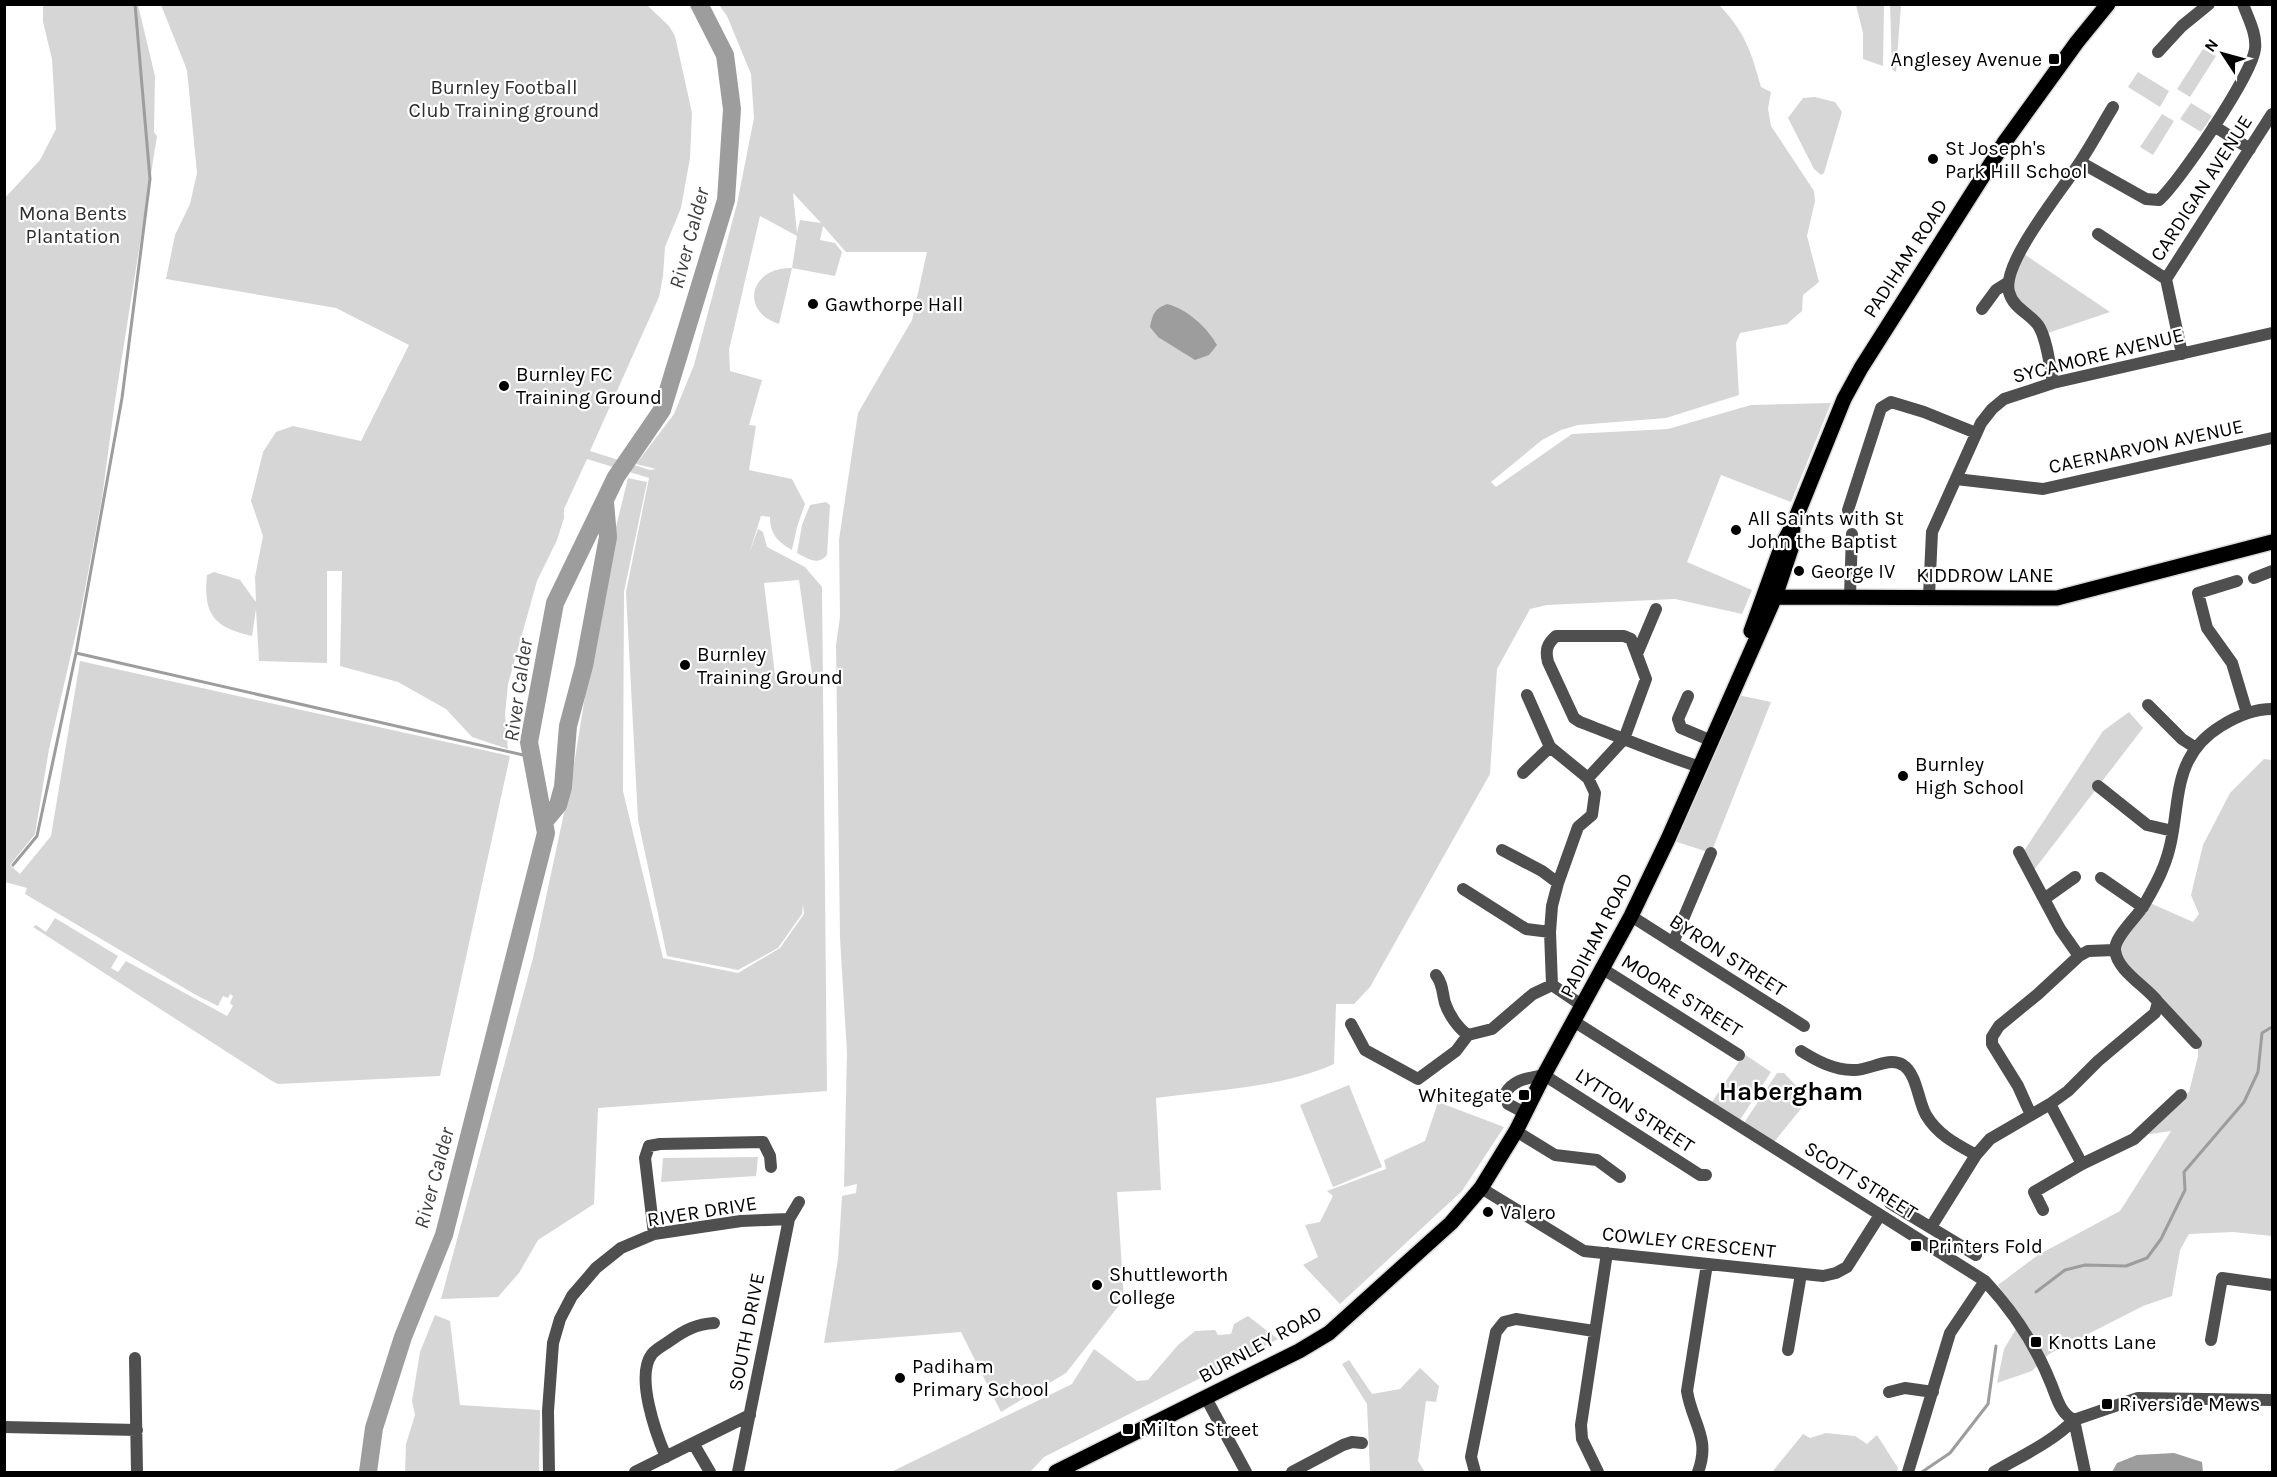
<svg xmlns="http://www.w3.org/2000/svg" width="2277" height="1477" font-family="Karla,sans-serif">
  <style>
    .green { fill: #d6d6d6; fill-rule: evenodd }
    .water { fill: #9d9d9d }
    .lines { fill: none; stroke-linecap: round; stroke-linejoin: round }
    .stream { stroke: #9d9d9d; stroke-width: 3 }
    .river { stroke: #9d9d9d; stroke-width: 18 }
    .major-casing { stroke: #dbdbdb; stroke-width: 18 }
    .minor { stroke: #4f4f4f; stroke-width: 12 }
    .major { stroke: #000; stroke-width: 15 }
    .poi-dot { fill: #000; stroke: #fff; stroke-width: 2 }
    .labels { text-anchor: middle; stroke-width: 4.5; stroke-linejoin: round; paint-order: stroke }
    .poi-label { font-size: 20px; fill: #000; stroke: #fff; text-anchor: start }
    .park-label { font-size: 20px; fill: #2d2d2d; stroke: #fff }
    .street-label { font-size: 20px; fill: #000; stroke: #fff }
    .water-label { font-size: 21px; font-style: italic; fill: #3e3e3e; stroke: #fff }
    .district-label { font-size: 26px; font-weight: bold; fill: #000; stroke: #fff }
  </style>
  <rect width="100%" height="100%" fill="#fff"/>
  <path class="green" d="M43,5H138L155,76L154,132L157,136L115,401L102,498L80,616L49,749L35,834L10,865L20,874L51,836L80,661L510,756L440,1076L278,1084L272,1081L33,927L36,925L46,932L55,918L118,956L111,968L118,972L126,961L227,1016L233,1006L230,1003L233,996L230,994L228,998L223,996L218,1006L196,995L25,894L27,888L5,882L4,199L40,160L56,129L52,59L43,22Z
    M161,5H647L669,26L675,36L692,113L690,158L681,208L665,247L663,276L659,297L590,451L650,470L656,469L636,464L674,414L694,365L737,204L754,118L751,74L727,16L719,5H1719C1745,32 1751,51 1761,87L1771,92L1768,109L1771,126L1814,191L1815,201L1807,236L1819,282L1803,295L1802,311L1787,324L1740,333L1736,343L1739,395L1666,418L1578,425L1561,430L1542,440L1491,482L1496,487L1572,434L1668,429L1751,405L1831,403L1791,502L1721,475L1687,562L1752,590L1742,614L1675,599L1547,605L1530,609L1497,669L1490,774L1370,987L1354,1004H1336L1334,1064C1281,1088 1213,1090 1156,1098L1161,1190L1117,1192L1124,1299L1066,1373L1001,1412L961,1332L824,1343L838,1259L842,1196L856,1193L857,1184L844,1187L847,1053L840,938L836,645L840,617L839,540L858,413L912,320L927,252H846L823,226L820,240L835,243L842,252L835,276L792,268L779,324C739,311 750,267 792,268L797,236L760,216L729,350L730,371L762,380L749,425L756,426L749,470L792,479L805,504L797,527L792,550C778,542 770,534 770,517L761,516L749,554L758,529L763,532L767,547L805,567L822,587L827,1091L598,1108L594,1204L538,1240L519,1273L498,1297L441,1299L533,958L573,771L605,572L628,478L647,482L624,592L623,791L663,958L738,973L780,948L804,914L803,904L802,914L778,948L738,970L667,956L638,820L626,592L649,478L587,459L564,509V518L557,540L537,581L508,684L505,715L508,749L472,737L446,709L398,682L340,666L342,571H327V663L259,661L256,609L252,636C214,627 203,615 207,575L214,572L240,580L256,602L255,577L263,536L251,501L263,452L276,432L293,426L361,441L409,345L336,308L166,279L175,235L190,204L197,173L187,70ZM793,193L821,223L800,220L797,233ZM799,580L812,674L775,675L764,583Z
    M1856,5H1884L1883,66L1863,59V33Z
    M1890,5H1901L1896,72L1892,69Z
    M2203,49L2216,56L2190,97L2177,89Z
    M2138,72L2169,91L2160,107L2128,87Z
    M1815,97L1835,102L1842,112L1824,173L1821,175L1814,169L1788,118L1803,98Z
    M2191,103L2212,116L2201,132L2180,119Z
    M2162,114L2174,121L2153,155L2140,147Z
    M2024,254L2110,312L2048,333L2018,302L2012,283Z
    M826,502L830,505L827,555C817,566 809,559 797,553L802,525L810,505Z
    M1733,694L1771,702L1711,853L1668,839Z
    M2129,712L2143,728L2034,870L2022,854L2103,731Z
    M2264,759L2272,760V1236L2233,1232L2189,1234L2180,1250L2172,1296L2143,1306L2049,1354L2032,1371L1997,1383L2004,1349L2022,1319L1998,1285L2038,1255L2120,1211L2171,1131L2144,1135L2189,1092L2198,1056V1038L2123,967L2115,950L2150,903L2193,922L2199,914L2191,895L2203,845L2230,793Z
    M1744,1054L1771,1072L1740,1120L1712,1102Z
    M1777,1073H1784L1809,1099L1774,1142L1744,1123Z
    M1349,1085L1382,1167L1333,1187L1300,1105Z
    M1438,1102L1504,1127L1462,1191L1340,1304L1303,1265L1318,1257L1305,1225L1320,1222L1333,1196L1327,1191L1386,1169L1384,1160L1425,1141Z
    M758,1157L756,1176L661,1182L663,1158Z
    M435,1315L450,1321L460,1405L540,1410L539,1472H405L406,1444L415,1415L412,1401L420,1352Z
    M1248,1316L1278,1339L1044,1457L1030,1472H891L1072,1384L1094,1349L1137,1381L1148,1380L1178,1345L1195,1331L1215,1330L1218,1335L1231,1334L1234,1324Z
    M1349,1360L1372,1394L1400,1389L1420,1368L1439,1386L1436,1402L1426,1401L1418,1461L1425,1472H1370L1367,1404L1342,1364Z
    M1826,1433L1855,1436L1867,1444L1877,1435L1898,1468L1897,1472H1772L1803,1434L1810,1438Z"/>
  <path class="water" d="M1167,304C1187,309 1207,327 1217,345L1209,355L1195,360L1158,337L1150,327C1153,314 1154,309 1167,304Z
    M2174,1453L2202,1462L2203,1472H2112L2117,1463L2137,1455Z"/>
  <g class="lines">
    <path class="stream" d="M135,4L150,179L122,398L76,653L532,757
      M13,865L37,836L76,653
      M2036,1292L2065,1270L2085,1265L2126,1266L2147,1258L2161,1239L2185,1190L2184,1172L2244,1102L2258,1072L2262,1033L2272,1027
      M1922,1472L1950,1453L1988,1404L1996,1346"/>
    <path class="river" d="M544,822L558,805L563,787L568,726L584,666L608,537L605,502
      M368,1472L374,1428L403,1337L444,1235L546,833L529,742L555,603L616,477L662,410L726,200L732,109L725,55L699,4"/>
    <defs>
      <path id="major" d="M1765,597L2057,598L2272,542
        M1751,631L1782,545L1793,525L1844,399L1861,368L2004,143L2077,42L2108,4
        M1056,1472L1299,1351L1329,1333L1451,1223L1481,1188L1516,1131L1544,1075L1631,916L1668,839L1775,597L1792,546L1793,525"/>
    </defs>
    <use href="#major" class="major-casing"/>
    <path class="minor" d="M2158,52L2182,26L2209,4
      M2214,126L2250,149
      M2080,162L2146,199L2159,200C2180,181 2252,75 2255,49C2257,34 2248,18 2243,4
      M2098,234L2166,279
      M1982,309L1996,290L2007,283
      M2182,354L2166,279L2272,114
      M2053,383C2050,367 2047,338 2038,325C2029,313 2013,308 2009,292C2001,263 2064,188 2080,162C2092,144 2102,125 2113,107
      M1956,479L2043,489L2272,438
      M1848,510L1881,408L1891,402L1924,412L1976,433
      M2254,578L2272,571
      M2237,581L2198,593L2207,628L2232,663L2247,713
      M1850,596L1852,534
      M1929,596L1932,532L1981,423L1992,409L2004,399L2053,383L2272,333
      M1637,654L1656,609
      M1527,695L1550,747L1588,778L1595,793L1592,815L1578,827L1558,883L1552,906L1550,932L1552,985L1583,1006
      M1688,696L1678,719L1681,728L1712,741
      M2148,705L2182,739L2196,748
      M1523,773L1550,747
      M1588,778L1624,739L1646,679L1631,639L1624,636H1556C1547,644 1545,650 1548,662L1574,718L1580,722C1620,737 1659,754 1700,767
      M2098,786L2147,825L2173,831
      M1502,850L1542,871L1558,883
      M2019,852L2060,929L2079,956
      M2101,878L2143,907
      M1463,889L1526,929L1550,932
      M2044,899L2075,877
      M1631,916L1804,1026
      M1673,943L1711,853
      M1603,969L1739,1055
      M1436,975C1443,984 1442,992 1445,1003C1449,1015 1458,1028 1468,1035
      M2158,1002L2196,1043
      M1575,1022L1985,1281C2013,1311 2037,1348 2052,1386C2057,1399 2061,1414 2074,1420
      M1351,1024L1365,1050L1418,1079L1456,1051L1468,1035
      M1468,1035L1492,1029L1533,994L1552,985
      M1801,1051C1817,1061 1834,1070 1853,1070C1869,1071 1888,1056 1903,1065C1917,1074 1918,1101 1926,1115C1938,1135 1956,1144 1976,1155
      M2050,1104L2082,1164
      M1525,1113L1508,1104L1505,1094C1513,1079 1529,1078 1544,1075L1700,1175H1706
      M2031,1115L2018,1086L1992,1044V1037L1999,1026L2038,994L2079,956L2088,951L2115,950
      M1516,1131L1555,1155L1597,1160L1620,1177
      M1481,1188L1584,1251L1823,1276L1836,1273L1847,1267L1880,1215
      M1890,1203L1976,1255
      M2043,1210L2034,1192L2082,1164L2134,1139L2181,1095
      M1931,1227L1976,1155L1990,1139L2050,1104L2068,1091L2098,1061L2155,1013L2158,1002C2146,986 2117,971 2115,950C2114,937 2138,916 2144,905C2151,893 2158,881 2163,868C2185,816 2164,761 2221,726C2237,716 2253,709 2272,709
      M654,1234L645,1158L649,1146L660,1144L763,1142L770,1156L771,1167
      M2211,1340L2222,1278L2272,1285
      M1788,1350L1801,1274
      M135,1358L137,1472
      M1889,1392L1905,1388L1933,1392
      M1206,1398L1246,1472
      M2074,1420L2138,1398L2272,1400
      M2074,1420L2085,1472
      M4,1427L137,1430
      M693,1443L710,1472
      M666,1457C656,1434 635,1376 652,1354C657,1348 666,1344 671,1340C685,1330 697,1324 714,1323
      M549,1472L548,1411L553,1343L560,1319L572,1296L596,1268L621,1248L654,1234L741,1221L789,1219
      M635,1472L750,1415
      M738,1472L789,1219L799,1202
      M1292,1472L1343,1445L1352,1442L1362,1443
      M1475,1472L1471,1457L1496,1332L1504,1322L1516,1319L1594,1331
      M1598,1472L1582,1439L1581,1425L1607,1253
      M1698,1472C1711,1438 1692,1423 1687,1391L1707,1264
      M1908,1472L1950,1333L1985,1281
      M1994,1472C2021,1456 2051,1443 2074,1420"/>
    <use href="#major" class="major"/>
  </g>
  <g class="poi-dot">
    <rect x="2048" y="53" width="12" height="12" rx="3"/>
    <circle cx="1933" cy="159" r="6"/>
    <circle cx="813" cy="304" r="6"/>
    <circle cx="504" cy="386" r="6"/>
    <circle cx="1736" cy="530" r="6"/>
    <circle cx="1799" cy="571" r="6"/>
    <circle cx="685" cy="665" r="6"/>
    <circle cx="1903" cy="776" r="6"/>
    <rect x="1518" y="1089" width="12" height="12" rx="3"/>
    <circle cx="1488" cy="1212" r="6"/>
    <rect x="1910" y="1240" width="12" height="12" rx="3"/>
    <circle cx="1097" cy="1285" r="6"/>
    <rect x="2030" y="1336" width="12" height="12" rx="3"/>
    <circle cx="900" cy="1378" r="6"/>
    <rect x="2101" y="1398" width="12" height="12" rx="3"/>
    <rect x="1122" y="1423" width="12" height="12" rx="3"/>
  </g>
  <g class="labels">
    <g class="poi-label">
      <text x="2042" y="66" text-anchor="end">Anglesey Avenue</text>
      <text x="1945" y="155">St Joseph's<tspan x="1945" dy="23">Park Hill School</tspan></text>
      <text x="825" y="311">Gawthorpe Hall</text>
      <text x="516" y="381">Burnley FC<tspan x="516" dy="23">Training Ground</tspan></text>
      <text x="1748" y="525">All Saints with St<tspan x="1748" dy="23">John the Baptist</tspan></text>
      <text x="1811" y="578">George IV</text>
      <text x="697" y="661">Burnley<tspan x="697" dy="23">Training Ground</tspan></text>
      <text x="1915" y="771">Burnley<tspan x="1915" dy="23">High School</tspan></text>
      <text x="1512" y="1102" text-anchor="end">Whitegate</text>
      <text x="1500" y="1219">Valero</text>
      <text x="1928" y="1253">Printers Fold</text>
      <text x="1109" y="1281">Shuttleworth<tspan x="1109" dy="23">College</tspan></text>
      <text x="2048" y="1349">Knotts Lane</text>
      <text x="912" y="1373">Padiham<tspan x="912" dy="23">Primary School</tspan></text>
      <text x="2119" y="1411">Riverside Mews</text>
      <text x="1140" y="1436">Milton Street</text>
    </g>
    <g class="park-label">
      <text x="504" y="94">Burnley Football<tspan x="504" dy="23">Club Training ground</tspan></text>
      <text x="73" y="220">Mona Bents<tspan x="73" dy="23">Plantation</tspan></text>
    </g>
    <g class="street-label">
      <text transform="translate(2201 188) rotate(-57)" y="7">CARDIGAN AVENUE</text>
      <text transform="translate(1905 258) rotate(-57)" y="7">PADIHAM ROAD</text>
      <text transform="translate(2098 355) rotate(-14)" y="7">SYCAMORE AVENUE</text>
      <text transform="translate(2146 446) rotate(-12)" y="7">CAERNARVON AVENUE</text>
      <text x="1985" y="582">KIDDROW LANE</text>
      <text transform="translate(1596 935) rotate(-63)" y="7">PADIHAM ROAD</text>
      <text transform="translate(1728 955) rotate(33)" y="7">BYRON STREET</text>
      <text transform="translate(1682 995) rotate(32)" y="7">MOORE STREET</text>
      <text transform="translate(1635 1110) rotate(33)" y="7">LYTTON STREET</text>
      <text transform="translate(1861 1180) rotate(32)" y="7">SCOTT STREET</text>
      <text transform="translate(702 1211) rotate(-9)" y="7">RIVER DRIVE</text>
      <text transform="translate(1689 1242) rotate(6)" y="7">COWLEY CRESCENT</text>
      <text transform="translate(746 1332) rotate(-79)" y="7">SOUTH DRIVE</text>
      <text transform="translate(1260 1344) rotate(-29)" y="7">BURNLEY ROAD</text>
    </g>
    <g class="water-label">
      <text transform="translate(689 238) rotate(-75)" y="7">River Calder</text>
      <text transform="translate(518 690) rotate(-82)" y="7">River Calder</text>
      <text transform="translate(434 1178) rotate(-75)" y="7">River Calder</text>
    </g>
    <g class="district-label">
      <text x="1791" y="1100">Habergham</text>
    </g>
  </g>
  <rect width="2277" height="1477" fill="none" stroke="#000000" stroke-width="12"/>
  <g transform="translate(2223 54) rotate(306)" stroke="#ffffff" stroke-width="4.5" paint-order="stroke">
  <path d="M0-4.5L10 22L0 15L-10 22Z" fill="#000000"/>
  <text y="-9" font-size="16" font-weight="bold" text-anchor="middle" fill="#000000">N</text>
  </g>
</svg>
